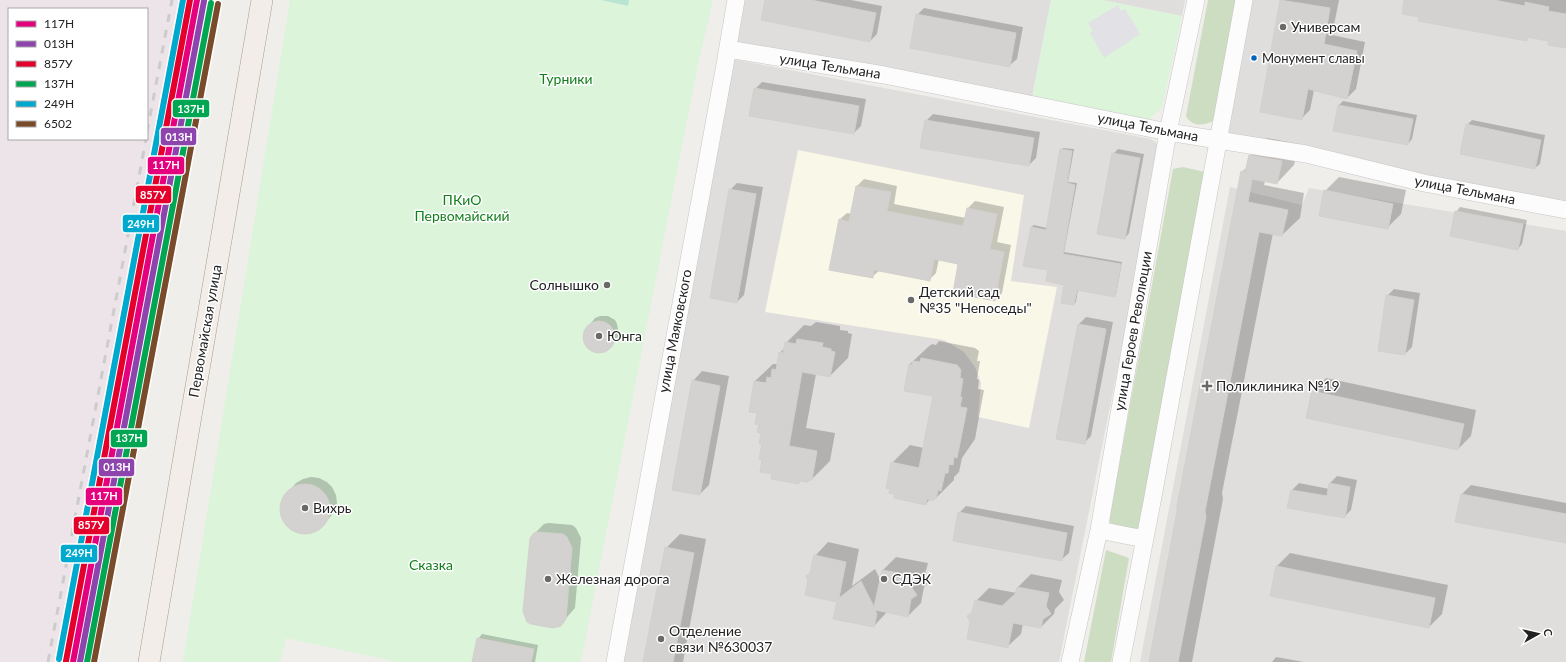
<svg xmlns="http://www.w3.org/2000/svg" width="1566" height="662" font-family="Lato,sans-serif">
  <style>
    .residential { fill: #dfdedc }
    .industrial { fill: #ede4e9; fill-rule: evenodd }
    .education { fill: #f8f7e8 }
    .forest { fill: #ccddc2 }
    .park { fill: #dbf4da }
    .pitch { fill: #b8e5d2 }
    .plaza { fill: #e2e1e5 }
    .shadow { fill: #0003 }
    .building { fill: #d4d2d0; stroke: #d3d0cc }
    .lines { fill: none; stroke-linecap: round; stroke-linejoin: round }
    .minor-casing { stroke: #c7c6c5; stroke-width: 18 }
    .major-casing { stroke: #a69c87; stroke-width: 22 }
    .minor { stroke: #fdfcfc; stroke-width: 17 }
    .major { stroke: #f2ede8; stroke-width: 21 }
    .rail { stroke: #ccc; stroke-width: 3; stroke-dasharray: 8 8; stroke-linecap: butt }
    .rail-1-casing { stroke: #fff; stroke-width: 9 }
    .rail-2-casing { stroke: #fff; stroke-width: 9 }
    .rail-3-casing { stroke: #fff; stroke-width: 9 }
    .rail-4-casing { stroke: #fff; stroke-width: 9 }
    .rail-5-casing { stroke: #fff; stroke-width: 9 }
    .rail-6-casing { stroke: #fff; stroke-width: 9 }
    .rail-1 { stroke: #e5007d; stroke-width: 6 }
    .rail-2 { stroke: #8e44ad; stroke-width: 6 }
    .rail-3 { stroke: #e4002b; stroke-width: 6 }
    .rail-4 { stroke: #00a651; stroke-width: 6 }
    .rail-5 { stroke: #00a9ce; stroke-width: 6 }
    .rail-6 { stroke: #7a4b2a; stroke-width: 6 }
    .poi-dot { fill: #6a6968; stroke: #fff; stroke-width: 1.5 }
    .bus-dot { fill: #0065bd; stroke: #fff; stroke-width: 1.5 }
    .labels { text-anchor: middle; stroke-width: 3; stroke-linejoin: round; paint-order: stroke }
    .bus-label { font-size: 13px; fill: #222; stroke: #fff; text-anchor: start }
    .poi-label { font-size: 14px; fill: #222; stroke: #fff; text-anchor: start }
    .street-label { font-size: 14px; fill: #222; stroke: #fff }
    .park-label { font-size: 14px; fill: #107f19; stroke: #fff }
    .line-badge { stroke: #fff; stroke-width: 1.5 }
    .badge-label { font-size: 11px; text-anchor: middle; font-weight: bold; fill: #fff }
  </style>
  <rect width="100%" height="100%" fill="#f0eeeb"/>
  <path class="residential" d="M743,0H1051L1031,102L734,48Z
    M1102,0H1185L1182,16Z
    M1252,0H1566V210L1225,142Z
    M732,59L1151,139L1157,143L1161,151L1059,662H621Z
    M1230,187L1302,205L1309,188L1566,231V662H1140Z"/>
  <path class="industrial" d="M0,0H211L111,574L94,662H0ZM9,9H147V139H9Z"/>
  <path class="education" d="M798,150L1024,195L1011,281L1057,287L1029,428L978,417L981,383L975,367L964,352L944,340L765,312Z"/>
  <path class="forest" d="M1208,0H1238L1216,113L1213,121C1203,126 1192,127 1186,116Z
    M1183,167L1205,172L1139,528C1127,531 1118,531 1109,521L1173,169Z
    M1106,550L1129,558L1111,662H1084Z"/>
  <path class="park" d="M290,0H601L627,6L629,0H713L698,64L581,662H397L286,638L280,662H183Z
    M1051,0H1102L1182,16L1162,108L1146,122L1032,98Z"/>
  <path class="pitch" d="M601,0H629L628,6Z"/>
  <path class="plaza" d="M1118,5L1121,11L1125,9L1140,34L1104,58L1090,33L1093,31L1088,23Z"/>
  <path class="shadow" d="M766,0H851L882,6L877,34L870,41Z
    M1281,0H1339L1332,35L1365,42L1356,89L1347,98L1314,90L1310,110L1301,119L1261,111Z
    M1405,0H1566V47L1549,40L1529,36L1526,39L1420,16Z
    M924,8L1023,27L1017,59L1009,66L917,15Z
    M762,82L866,99L861,126L854,133L755,89Z
    M1343,101L1417,115L1412,139L1408,144L1338,106Z
    M933,114L1040,132L1036,158L1029,165L926,121Z
    M1472,120L1545,135L1540,164L1535,168L1467,125Z
    M1267,138L1299,144L1294,165L1277,183L1265,181L1264,185L1304,193L1300,218L1282,235L1273,233L1222,493L1223,499L1192,662H1150L1242,172L1248,166L1250,156Z
    M1063,148L1074,149L1068,182L1077,183L1064,252L1122,262L1116,294L1114,296L1078,289L1076,302L1074,304L1065,284L1049,269L1031,227L1034,225L1047,228L1061,150Z
    M1118,149L1144,154L1129,233L1125,238L1113,154Z
    M1339,177L1406,190L1401,214L1387,228L1325,191Z
    M864,179L897,186L894,204L966,218L968,208L975,201L1004,207L997,242L1011,245L1002,293L995,300L960,263L939,259L936,273L929,280L880,270L872,277L839,220L847,213L852,214L857,186Z
    M737,183L763,187L744,295L737,302L730,190Z
    M1460,207L1527,220L1522,244L1518,249L1456,212Z
    M1394,289L1420,293L1412,347L1405,354L1387,296Z
    M600,316H608L615,320L617,324L619,334L617,339L605,351L595,352L590,350L584,342V332L595,318Z
    M1086,317L1113,322L1091,436L1084,443L1057,438L1079,324Z
    M816,322L840,326V330L848,331V333L852,334L848,358L830,376L816,374L806,428L835,433L830,461L812,479L808,481L801,480L798,483L773,474L763,459L762,432L755,381L773,364H778L780,353L785,347L786,343L804,325L811,326Z
    M939,341L975,348L979,351L977,361H980L977,379L979,380L978,389L984,390L975,439L962,458L959,472L954,477V480L936,498L930,499L926,504L896,493L892,463L910,445L924,448L934,395L910,364L928,347L932,344L936,345Z
    M702,371L729,376L709,485L700,494L693,381Z
    M1326,378L1476,410L1471,436L1458,449L1313,392Z
    M1337,476L1357,480L1351,510L1344,517L1292,490L1299,483L1329,489L1330,483Z
    M311,477L319,478L327,482L332,487L336,495L337,503L335,510L331,516L324,524L318,529L304,533L296,531L290,527L285,521L282,514L281,505L284,498L296,483L303,479Z
    M1471,485L1566,503V542L1462,494Z
    M966,506L1074,526L1069,553L1061,560L959,513Z
    M549,523L572,525L576,528L581,538L575,608L560,625L534,534L544,524Z
    M680,534L706,539L683,662H644L666,548Z
    M828,542L859,549L852,586L875,569L881,581L883,570L896,557L928,563L925,574L930,581L924,587L921,603L908,616L887,612L874,626L838,601L811,572L815,556Z
    M1290,553L1448,585L1442,614L1429,627L1277,566Z
    M1031,574L1062,580L1059,592L1064,600L1055,609L1054,614L1041,627L1023,624L1021,634L1007,647L974,611L976,601L989,588L1017,593L1018,587Z
    M482,634L538,645L535,662H473L478,639Z
    M1276,657L1304,662H1272Z"/>
  <path class="building" d="M765,0H811L876,13L870,42L761,20Z
    M1280,0L1330,8L1324,44L1357,51L1347,99L1308,89L1302,120L1260,112Z
    M1404,0H1494L1525,6V2L1549,7L1548,11L1566,14V48L1548,45V41L1527,37V41L1418,21L1419,17L1402,14Z
    M916,14L1016,33L1010,67L910,48Z
    M754,88L859,106L854,134L749,116Z
    M1338,105L1413,119L1408,145L1333,131Z
    M925,120L1034,138L1029,166L920,148Z
    M1466,124L1541,140L1535,169L1460,154Z
    M1060,149L1072,151L1067,183L1075,185L1063,254L1121,264L1115,297L1077,290L1074,305L1061,303L1064,285L1046,281L1048,270L1023,266L1031,227L1046,230Z
    M1112,153L1140,158L1125,239L1097,234Z
    M1249,155L1282,161L1277,184L1252,179L1248,202L1288,210L1282,236L1259,232L1205,511L1206,517L1178,662H1149L1177,511V506L1241,171L1245,172Z
    M856,186L891,192L887,211L963,226L967,208L997,214L990,249L1004,252L995,301L953,293L958,264L934,259L930,281L874,270L873,278L829,270L839,219L849,222Z
    M729,189L756,194L737,303L710,298Z
    M1324,190L1393,204L1388,229L1319,216Z
    M1455,211L1523,224L1518,250L1450,236Z
    M1386,295L1414,300L1405,355L1378,351Z
    M583 337a16 16 0 1 1 32 0a16 16 0 1 1-32 0Z
    M1078,324L1106,329L1085,444L1056,439Z
    M797,339L823,343L822,347L831,349V351L835,352L830,377L802,372L789,446L817,451L812,480H808V482L799,481V484L771,479L772,474L760,472L762,460L759,459L762,444H759L761,433L757,432L759,425L755,424L757,413L749,412L754,381L766,383L767,377L771,378L772,369L776,370L779,352L783,353L785,342L796,344Z
    M921,358L957,365L961,370L960,378L963,379L960,397H962L960,407L967,408L957,458L954,457L953,465L949,464L948,473H945L941,491L938,490L936,499H934L933,501L927,499L926,505L894,498L895,494L889,493L890,489L886,488L891,462L919,468L933,396L904,391L909,364L912,365L913,361L920,362Z
    M692,380L720,386L700,495L672,490Z
    M1312,391L1464,424L1458,450L1306,418Z
    M1329,483L1350,487L1345,518L1287,508L1291,490L1327,496Z
    M280 509a25 25 0 1 1 50 0a25 25 0 1 1-50 0Z
    M1461,494L1566,514V543L1455,522Z
    M958,512L1067,533L1062,561L953,541Z
    M539,532L563,534L567,537L572,548L566,619L561,626L553,628L531,624L527,622L523,611L530,538L534,533Z
    M665,547L694,553L673,662H643Z
    M814,555L846,562L839,598L861,581L874,607L882,570L915,576L912,588L917,595L911,599L908,617L875,610L877,614L874,627L833,619L837,602L805,595L808,581L806,576L810,573Z
    M1276,566L1435,598L1429,628L1270,596Z
    M1017,587L1049,593L1046,606L1051,614L1043,619L1041,628L1013,623L1008,648L967,639L970,622L967,616L972,612L975,600L1002,606L1015,594Z
    M477,638L534,649L531,662H472Z"/>
  <g class="lines">
    <defs>
      <path id="minor" d="M728,49L884,75L1168,132L1306,154L1424,183L1566,210
        M1099,530L1144,539
        M615,662L724,70L736,0
        M1070,662L1099,530L1168,132L1196,0
        M1121,662L1152,502L1244,0"/>
      <path id="major" d="M149,662L262,0"/>
    </defs>
    <use href="#minor" class="minor-casing"/>
    <use href="#major" class="major-casing"/>
    <use href="#minor" class="minor"/>
    <use href="#major" class="major"/>
    <path class="rail" d="M147,132L172,0
      M48,662L146,139"/>
    <defs>
      <path id="rail-1" d="M73,662L197,0"/>
      <path id="rail-2" d="M80,662L204,1"/>
      <path id="rail-3" d="M66,661L190,0"/>
      <path id="rail-4" d="M87,662L211,3"/>
      <path id="rail-5" d="M59,659L183,0"/>
      <path id="rail-6" d="M94,662L218,4"/>
    </defs>
    <use href="#rail-1" class="rail-1-casing"/>
    <use href="#rail-2" class="rail-2-casing"/>
    <use href="#rail-3" class="rail-3-casing"/>
    <use href="#rail-4" class="rail-4-casing"/>
    <use href="#rail-5" class="rail-5-casing"/>
    <use href="#rail-6" class="rail-6-casing"/>
    <use href="#rail-1" class="rail-1"/>
    <use href="#rail-2" class="rail-2"/>
    <use href="#rail-3" class="rail-3"/>
    <use href="#rail-4" class="rail-4"/>
    <use href="#rail-5" class="rail-5"/>
    <use href="#rail-6" class="rail-6"/>
  </g>
  <g class="poi-dot">
    <circle cx="1283" cy="27" r="4"/>
    <circle cx="607" cy="285" r="4"/>
    <circle cx="911" cy="300" r="4"/>
    <circle cx="599" cy="336" r="4"/>
    <path d="M1205 380h4v4h4v4h-4v4h-4v-4h-4v-4h4z"/>
    <circle cx="305" cy="508" r="4"/>
    <circle cx="548" cy="579" r="4"/>
    <circle cx="884" cy="579" r="4"/>
    <circle cx="661" cy="639" r="4"/>
  </g>
  <circle class="bus-dot" cx="1254" cy="58" r="3.5"/>
  <g class="labels">
    <g class="bus-label">
      <text x="1262" y="63">Монумент славы</text>
    </g>
    <g class="poi-label">
      <text x="1291" y="32">Универсам</text>
      <text x="599" y="290" text-anchor="end">Солнышко</text>
      <text x="919" y="297">Детский сад<tspan x="919" dy="16">№35 "Непоседы"</tspan></text>
      <text x="607" y="341">Юнга</text>
      <text x="1216" y="391">Поликлиника №19</text>
      <text x="313" y="513">Вихрь</text>
      <text x="556" y="584">Железная дорога</text>
      <text x="892" y="584">СДЭК</text>
      <text x="669" y="636">Отделение<tspan x="669" dy="16">связи №630037</tspan></text>
    </g>
    <g class="street-label">
      <text transform="translate(830 66) rotate(9)" y="5">улица Тельмана</text>
      <text transform="translate(1148 127) rotate(11)" y="5">улица Тельмана</text>
      <text transform="translate(1465 190) rotate(11)" y="5">улица Тельмана</text>
      <text transform="translate(205 331) rotate(-80)" y="5">Первомайская улица</text>
      <text transform="translate(675 331) rotate(-79)" y="5">улица Маяковского</text>
      <text transform="translate(1133 331) rotate(-80)" y="5">улица Героев Революции</text>
    </g>
    <g class="park-label">
      <text x="566" y="84">Турники</text>
      <text x="462" y="205">ПКиО<tspan x="462" dy="16">Первомайский</tspan></text>
      <text x="431" y="570">Сказка</text>
    </g>
  </g>
  <g class="line-badge">
    <rect x="172" y="99" width="38" height="19" rx="4" fill="#00a651"/>
    <rect x="160" y="127" width="37" height="19" rx="4" fill="#8e44ad"/>
    <rect x="147" y="156" width="38" height="19" rx="4" fill="#e5007d"/>
    <rect x="135" y="185" width="37" height="19" rx="4" fill="#e4002b"/>
    <rect x="122" y="214" width="38" height="19" rx="4" fill="#00a9ce"/>
    <rect x="110" y="429" width="38" height="19" rx="4" fill="#00a651"/>
    <rect x="98" y="458" width="37" height="19" rx="4" fill="#8e44ad"/>
    <rect x="85" y="487" width="38" height="19" rx="4" fill="#e5007d"/>
    <rect x="73" y="516" width="37" height="19" rx="4" fill="#e4002b"/>
    <rect x="60" y="544" width="38" height="19" rx="4" fill="#00a9ce"/>
  </g>
  <g class="badge-label">
    <text x="191" y="113">137Н</text>
    <text x="179" y="141">013Н</text>
    <text x="166" y="169">117Н</text>
    <text x="153" y="199">857У</text>
    <text x="141" y="228">249Н</text>
    <text x="129" y="442">137Н</text>
    <text x="117" y="471">013Н</text>
    <text x="104" y="500">117Н</text>
    <text x="91" y="529">857У</text>
    <text x="79" y="557">249Н</text>
  </g>
  <rect x="8" y="8" width="140" height="132" fill="#ffffff" stroke="#a7a7a7"/>
  <rect x="16" y="21" width="20" height="6" fill="#e5007d" stroke="#a7a7a7"/>
  <text x="44" y="28" font-size="12" fill="#222222">117Н</text>
  <rect x="16" y="41" width="20" height="6" fill="#8e44ad" stroke="#a7a7a7"/>
  <text x="44" y="48" font-size="12" fill="#222222">013Н</text>
  <rect x="16" y="61" width="20" height="6" fill="#e4002b" stroke="#a7a7a7"/>
  <text x="44" y="68" font-size="12" fill="#222222">857У</text>
  <rect x="16" y="81" width="20" height="6" fill="#00a651" stroke="#a7a7a7"/>
  <text x="44" y="88" font-size="12" fill="#222222">137Н</text>
  <rect x="16" y="101" width="20" height="6" fill="#00a9ce" stroke="#a7a7a7"/>
  <text x="44" y="108" font-size="12" fill="#222222">249Н</text>
  <rect x="16" y="121" width="20" height="6" fill="#7a4b2a" stroke="#a7a7a7"/>
  <text x="44" y="128" font-size="12" fill="#222222">6502</text>
  <g transform="translate(1538 634) rotate(82)" stroke="#ffffff" stroke-width="3" paint-order="stroke">
  <path d="M0-3L7 15L0 10L-7 15Z" fill="#222222"/>
  <text y="-6" font-size="11" font-weight="bold" text-anchor="middle" fill="#222222">С</text>
  </g>
</svg>
